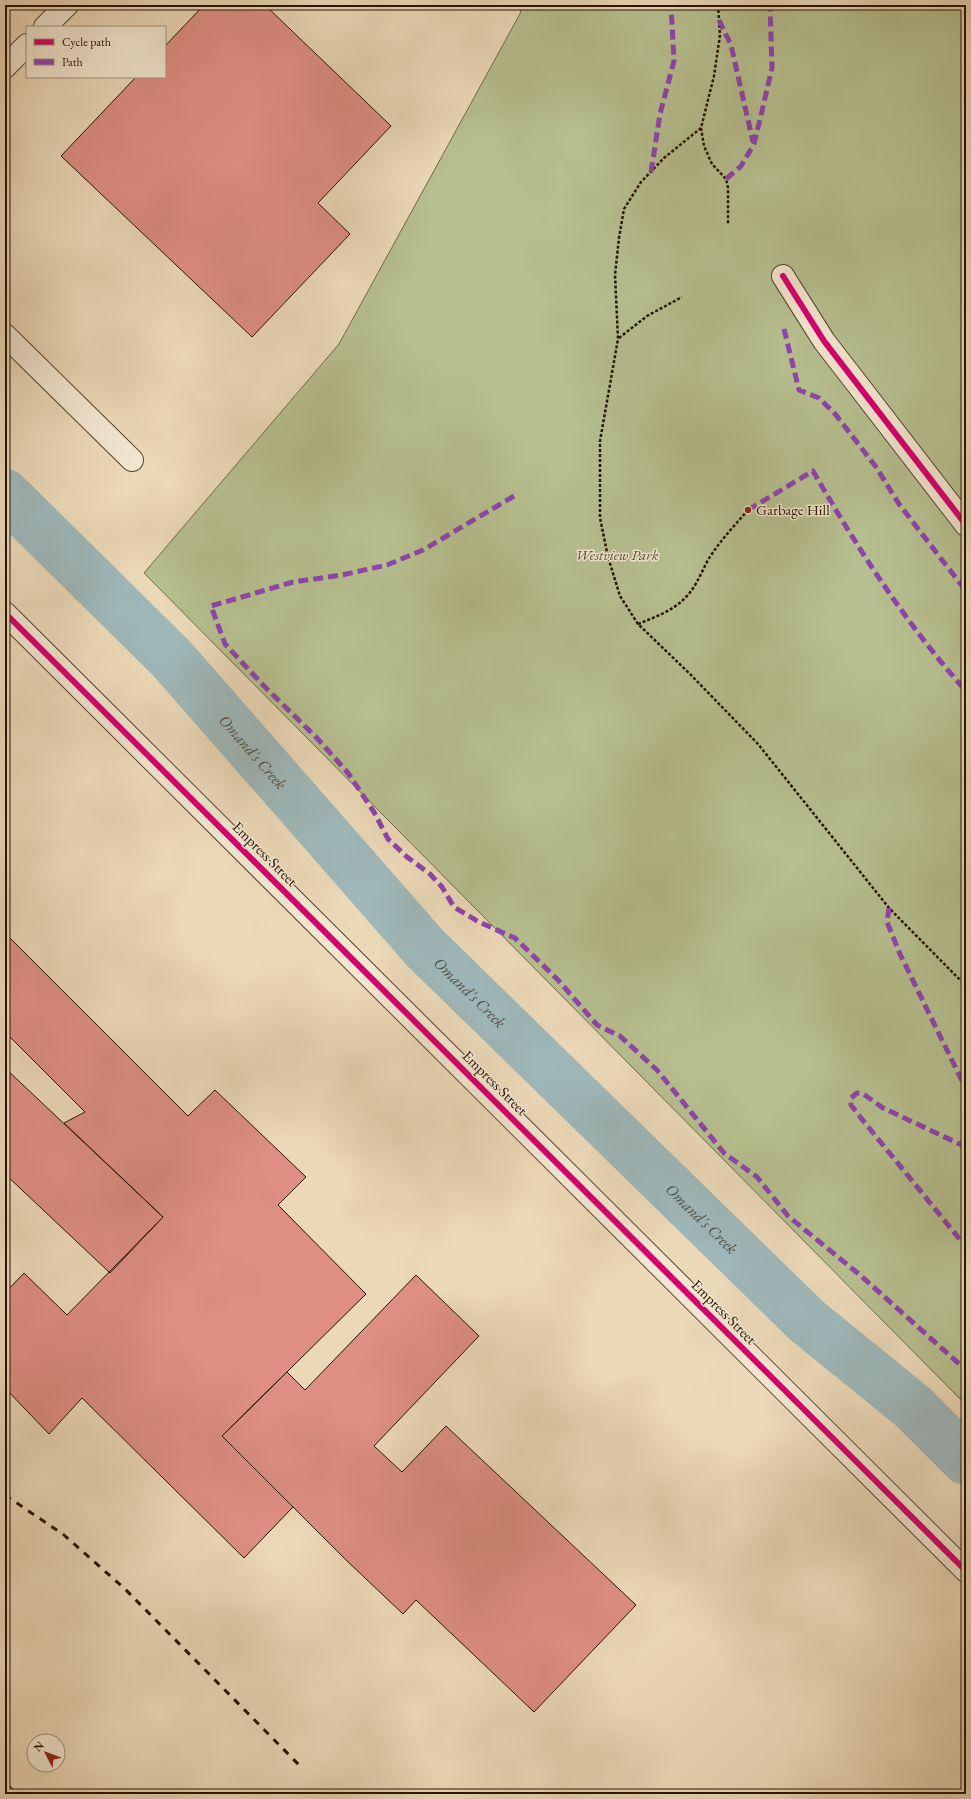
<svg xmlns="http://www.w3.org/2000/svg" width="971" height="1799" font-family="'EB Garamond',serif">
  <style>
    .green { fill: #b6bf8f; stroke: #6e6948 }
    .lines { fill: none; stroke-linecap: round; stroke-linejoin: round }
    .river { stroke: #9eb7b9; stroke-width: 50 }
    .building { fill: #de8e83; stroke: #261300 }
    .minor-casing { stroke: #57442e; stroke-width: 24 }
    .path { stroke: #261300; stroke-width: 2.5; stroke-dasharray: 3 2; stroke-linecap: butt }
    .minor { stroke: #f2e6d0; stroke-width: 22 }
    .rail { stroke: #261300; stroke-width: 3; stroke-dasharray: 7 7; stroke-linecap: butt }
    .quiet { stroke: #8e44ad; stroke-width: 5; stroke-dasharray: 10 5; stroke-linecap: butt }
    .cycleway-casing { stroke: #f2e6d0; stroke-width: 8 }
    .cycleway { stroke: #d6006c; stroke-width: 6 }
    .poi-dot { fill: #8f2418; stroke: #f2e6d0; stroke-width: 1.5 }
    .labels { text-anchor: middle; stroke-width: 3; stroke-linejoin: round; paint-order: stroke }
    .poi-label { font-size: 15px; fill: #261300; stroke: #f2e6d0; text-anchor: start }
    .park-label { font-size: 15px; font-style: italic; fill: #584f32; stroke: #f2e6d0 }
    .street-label { font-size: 15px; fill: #261300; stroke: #f2e6d0 }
    .water-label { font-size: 16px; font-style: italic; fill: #504c41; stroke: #f2e6d0 }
  </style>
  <rect width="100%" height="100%" fill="#ebd8b7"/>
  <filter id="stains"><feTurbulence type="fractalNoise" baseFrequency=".005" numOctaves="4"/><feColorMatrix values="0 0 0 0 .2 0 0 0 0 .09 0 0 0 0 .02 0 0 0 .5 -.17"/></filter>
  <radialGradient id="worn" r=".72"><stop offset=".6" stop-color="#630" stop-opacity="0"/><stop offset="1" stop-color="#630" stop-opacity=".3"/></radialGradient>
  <path class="green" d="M517,5H961L966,21V1405L144,573L339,344L521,12Z"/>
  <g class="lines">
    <path class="river" id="s1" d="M5,494L172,659L425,948L807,1321L913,1407L966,1460"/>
  </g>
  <path class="building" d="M204,5H265L391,126L318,203L350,234L252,337L61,156L136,77H165V46Z
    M5,933L188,1116L215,1090L306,1177L278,1205L366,1294L222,1436L293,1507L244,1558L82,1398L49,1434L5,1388V1293L24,1273L67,1315L163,1217L64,1123L85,1112L5,1032Z
    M5,1068L163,1217L110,1273L5,1174Z
    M416,1275L479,1336L374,1446L402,1472L446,1426L636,1605L534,1712L416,1600L403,1614L345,1559L222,1436L287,1372L305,1390Z
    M5,1781L18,1794H5Z"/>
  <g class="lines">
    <defs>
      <path id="minor" d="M45,27L67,5
        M5,67L27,45
        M783,276L824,341L966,525
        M5,335L132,460
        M5,613L966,1571"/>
    </defs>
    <use href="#minor" class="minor-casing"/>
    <path class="path" d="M718,5L720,35L714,76L701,128L704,146L712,164L726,179L728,188V224
      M701,128L664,158L641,182L624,209L619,238L615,275L618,339L600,441V518L608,557L620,596L638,624L690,674L758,744L889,908L966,986
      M619,338L647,316L682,297
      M638,624C655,617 673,611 686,597C696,587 701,573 708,560C719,542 734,526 748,510"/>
    <use href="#minor" class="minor"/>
    <path class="rail" d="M5,1495L64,1535L125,1589L303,1769"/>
    <path class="quiet" d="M719,20L731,45L753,142
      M651,172L660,114L674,61L671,5
      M726,179L741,166L754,144L762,111L772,68L770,5
      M784,329L799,390L819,398L836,415L876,467L899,504L966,591
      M514,496L423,550L387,565L342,575L293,582L211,606L225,644L264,686L317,738L348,773L374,812L388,839L407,857L430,874L442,887L454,907L479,922L515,938L559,981L597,1025L620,1036L657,1070L724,1153L757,1177L788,1216L860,1275L966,1370
      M748,510L813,471C858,549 906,624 966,691
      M889,908L887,922L900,954L966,1089
      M966,1147L883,1108L862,1093H857L851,1098V1105L861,1118L966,1247"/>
    <defs>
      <path id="cycleway" d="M783,276L824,341L966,525
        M5,613L966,1571"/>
    </defs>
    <use href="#cycleway" class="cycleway-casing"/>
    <use href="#cycleway" class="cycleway"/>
  </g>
  <circle class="poi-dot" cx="748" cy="510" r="4"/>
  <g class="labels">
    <g class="poi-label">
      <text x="756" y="515">Garbage Hill</text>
    </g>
    <g class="park-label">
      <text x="617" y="560">Westview Park</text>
    </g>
    <g class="street-label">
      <text transform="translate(265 854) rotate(45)" y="5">Empress Street</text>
      <text transform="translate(495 1083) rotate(45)" y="5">Empress Street</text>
      <text transform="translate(724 1312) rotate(45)" y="5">Empress Street</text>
    </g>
    <g class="water-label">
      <text dy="6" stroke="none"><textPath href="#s1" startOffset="358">Omand's Creek</textPath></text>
      <text dy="6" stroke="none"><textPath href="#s1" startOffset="682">Omand's Creek</textPath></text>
      <text dy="6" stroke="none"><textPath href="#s1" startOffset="1006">Omand's Creek</textPath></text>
    </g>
  </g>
  <rect width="971" height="1799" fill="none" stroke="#ebd8b7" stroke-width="20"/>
  <rect x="6" y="6" width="959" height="1787" fill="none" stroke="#261300" stroke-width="2"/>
  <rect x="10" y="10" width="951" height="1779" fill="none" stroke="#261300"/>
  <rect x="26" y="26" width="140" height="52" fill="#f2e6d0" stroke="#a0927d"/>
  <rect x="34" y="39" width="20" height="6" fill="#d6006c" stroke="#a0927d"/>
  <text x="62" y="46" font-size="12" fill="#261300">Cycle path</text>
  <rect x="34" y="59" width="20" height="6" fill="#8e44ad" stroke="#a0927d"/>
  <text x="62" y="66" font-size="12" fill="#261300">Path</text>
  <g transform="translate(46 1753) rotate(312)"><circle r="19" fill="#f2e6d0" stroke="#a0927d"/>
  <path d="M0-3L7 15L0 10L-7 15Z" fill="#8f2418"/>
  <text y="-6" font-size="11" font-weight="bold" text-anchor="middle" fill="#261300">N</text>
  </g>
  <rect width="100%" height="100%" filter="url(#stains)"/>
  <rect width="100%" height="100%" fill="url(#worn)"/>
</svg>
